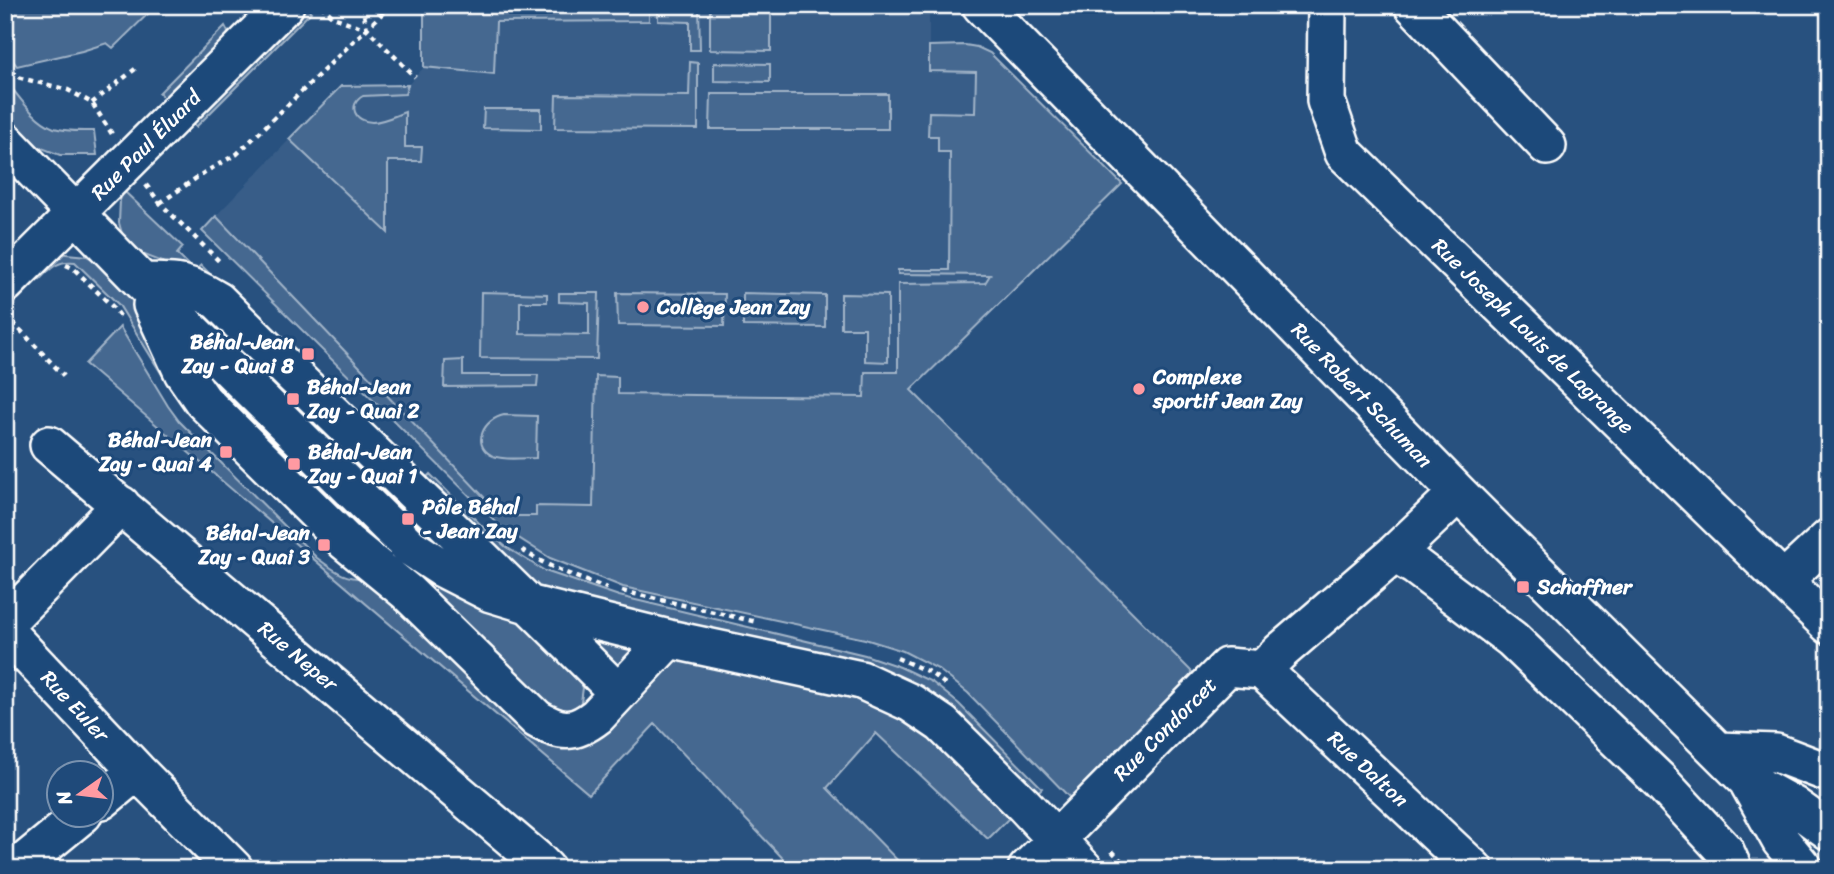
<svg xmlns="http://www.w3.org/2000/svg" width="1834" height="874" font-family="Sriracha,sans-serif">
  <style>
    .built { fill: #375d88 }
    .green { fill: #446890; stroke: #a2b4c8; stroke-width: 2 }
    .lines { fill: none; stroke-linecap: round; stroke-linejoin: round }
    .minor-casing { stroke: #fff; stroke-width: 42 }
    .path { stroke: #fff; stroke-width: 4.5; stroke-dasharray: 5 5; stroke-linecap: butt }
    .minor { stroke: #1f4a7a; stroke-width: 37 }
    .poi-dot { fill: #ff9aa2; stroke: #1f4a7a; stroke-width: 2.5 }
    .labels { text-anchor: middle; stroke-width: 6; stroke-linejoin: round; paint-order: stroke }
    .street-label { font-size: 21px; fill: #fff; stroke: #1f4a7a }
    .poi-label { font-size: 21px; font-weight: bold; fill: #fff; stroke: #1f4a7a; text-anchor: start }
  </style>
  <rect width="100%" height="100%" fill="#28517f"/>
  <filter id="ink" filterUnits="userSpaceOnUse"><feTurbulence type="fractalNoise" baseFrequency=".0143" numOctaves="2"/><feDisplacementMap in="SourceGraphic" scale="14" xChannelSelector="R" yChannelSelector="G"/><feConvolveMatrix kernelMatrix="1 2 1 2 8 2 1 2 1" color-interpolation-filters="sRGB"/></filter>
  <g filter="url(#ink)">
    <path class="built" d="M424,5H929V46L965,45L977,47L990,53L1122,184L787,479L502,522L209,223L341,86L408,85L424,67Z"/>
    <path class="green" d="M5,5H157L113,48L107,43L82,51L17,66L5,50Z
      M301,5H304L311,12L196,127L190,121Z
      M424,5H649V21L496,22L494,74L424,67Z
      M658,5H699L700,50H690V22L658,21Z
      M710,5H771V51L710,50Z
      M225,26L228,32L227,38L165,99L159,93Z
      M965,45L977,47L990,53L1122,184L911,390L1197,677L1073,801L968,693L938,669L903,651L865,639L623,587L550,558L500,526L202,231L216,216L502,516H536V506L593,507L596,376L618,377V394L864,397L865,372H898V284L985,283L990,275L898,274V270H949L950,152H938V136H928L929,112L975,113L976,72L929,71V46Z
      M690,62L698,63V129L555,128L556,95L689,96Z
      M714,63L770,64V82L714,81Z
      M5,80C19,96 33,120 54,128C67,132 81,131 94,131L97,155H60L31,144L5,120Z
      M408,85L405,94L363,96C347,105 355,122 372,122C383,122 394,116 405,112V147H422L421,161H388V233L289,139L341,86Z
      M711,94H888V129H710Z
      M484,109H541V129L483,128Z
      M124,191L183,247L177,254L194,271L201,265L221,285L137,252L123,237L119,223L120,200Z
      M56,253L87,256L100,263L132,300L151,328L184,401L171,389L119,305L75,262C58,260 51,268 40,279L32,271Z
      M481,292L547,294V302H520V334L589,335V303L559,302V293H599L597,359L480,358Z
      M617,293L725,294L724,326L618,325Z
      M743,293L825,295V327L743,326Z
      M841,294L888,295V362L865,361V328H841Z
      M120,327L168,406L179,421L317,558C336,572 346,580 369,578L540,733L678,654L874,702L930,736L1011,816L988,839L876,733L827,788L906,869H793L655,724L589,794L85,364Z
      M463,360V375H538L537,386L444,387L445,361Z
      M504,415L537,416L536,458C525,458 501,461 491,455C471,444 484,419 504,415Z
      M430,474L487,531L506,547L545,571L619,596L865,655L900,667L932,682L959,704L1042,788L1034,796L951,713L554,597L532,587L422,482Z
      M373,532L520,618L580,680L583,688L581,702L576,709L553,716L366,540Z
      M573,629L632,648V651L616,668Z"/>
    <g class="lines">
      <defs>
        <path id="minor" d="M981,5L1458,493L1747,780L1781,841L1804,869
          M1327,5L1326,101L1344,153L1829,625
          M1413,5L1547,146
          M5,141L142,282L410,547L442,568L491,593L531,605L669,639L861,680L911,703L942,724L1024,805L1084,869
          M142,282C178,282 187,282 218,301C350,433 487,560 618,693
          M5,284L285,5
          M152,305L183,372L203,401L346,542L407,592L537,719C561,733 574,734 597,716L669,639
          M49,445L535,858L546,869
          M1394,554L1415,566L1512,639L1659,780L1725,851L1733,869
          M1784,580L1829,538
          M5,623L121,505
          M5,631L137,771L234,869
          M1262,670L1474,869
          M1718,751L1776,753L1829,773
          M1747,780L1794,806L1829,831
          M102,800L137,771
          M16,869L83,814
          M1027,869L1227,667L1262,670L1280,652L1394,554L1458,493"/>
      </defs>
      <use href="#minor" class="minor-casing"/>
      <path class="path" d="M321,5L333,17L367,29L415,77
        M362,5L367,29
        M5,63L17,77L68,90L92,103L112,134
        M92,103L139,66
        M146,185L160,203L222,264
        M160,203L205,172L237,154L391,5
        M66,265L73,268L114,308L122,319
        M6,315L64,376
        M522,550C548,567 577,578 607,588
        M622,591L757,622
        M897,658L929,672L948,686
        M1112,851L1129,869"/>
      <use href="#minor" class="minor"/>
    </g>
  </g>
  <g class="poi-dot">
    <circle cx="643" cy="307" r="7"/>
    <rect x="301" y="347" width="14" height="14" rx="3.5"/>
    <circle cx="1139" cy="389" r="7"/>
    <rect x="286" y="392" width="14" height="14" rx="3.5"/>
    <rect x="219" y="445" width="14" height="14" rx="3.5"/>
    <rect x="287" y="457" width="14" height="14" rx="3.5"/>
    <rect x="401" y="512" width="14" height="14" rx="3.5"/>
    <rect x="317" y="538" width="14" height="14" rx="3.5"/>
    <rect x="1516" y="580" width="14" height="14" rx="3.5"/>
  </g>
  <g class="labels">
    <g class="street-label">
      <text transform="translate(146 145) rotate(-45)" y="7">Rue Paul Éluard</text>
      <text transform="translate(1533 336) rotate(44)" y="7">Rue Joseph Louis de Lagrange</text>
      <text transform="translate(1362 395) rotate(46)" y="7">Rue Robert Schuman</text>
      <text transform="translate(298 656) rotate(40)" y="7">Rue Neper</text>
      <text transform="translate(75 706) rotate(47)" y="7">Rue Euler</text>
      <text transform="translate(1165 729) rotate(-45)" y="7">Rue Condorcet</text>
      <text transform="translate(1368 769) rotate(43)" y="7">Rue Dalton</text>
    </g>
    <g class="poi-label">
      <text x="657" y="314">Collège Jean Zay</text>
      <text x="294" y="349" text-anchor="end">Béhal-Jean<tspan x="294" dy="24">Zay - Quai 8</tspan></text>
      <text x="1153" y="384">Complexe<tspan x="1153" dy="24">sportif Jean Zay</tspan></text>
      <text x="307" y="394">Béhal-Jean<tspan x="307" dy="24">Zay - Quai 2</tspan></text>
      <text x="212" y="447" text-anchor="end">Béhal-Jean<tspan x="212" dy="24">Zay - Quai 4</tspan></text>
      <text x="308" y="459">Béhal-Jean<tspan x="308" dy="24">Zay - Quai 1</tspan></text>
      <text x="422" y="514">Pôle Béhal<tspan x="422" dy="24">- Jean Zay</tspan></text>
      <text x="310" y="540" text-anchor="end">Béhal-Jean<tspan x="310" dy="24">Zay - Quai 3</tspan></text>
      <text x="1537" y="594">Schaffner</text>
    </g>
  </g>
  <rect width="1834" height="874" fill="none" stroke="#1f4a7a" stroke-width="28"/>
  <rect x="14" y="14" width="1806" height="846" fill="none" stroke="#fff" stroke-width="2.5" filter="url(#ink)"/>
  <g transform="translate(80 794) rotate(256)"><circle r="33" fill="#1f4a7a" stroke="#7992af" stroke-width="2"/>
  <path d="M0-5L12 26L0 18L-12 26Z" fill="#ff9aa2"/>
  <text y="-10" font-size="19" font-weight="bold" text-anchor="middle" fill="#ffffff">N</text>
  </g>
</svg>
